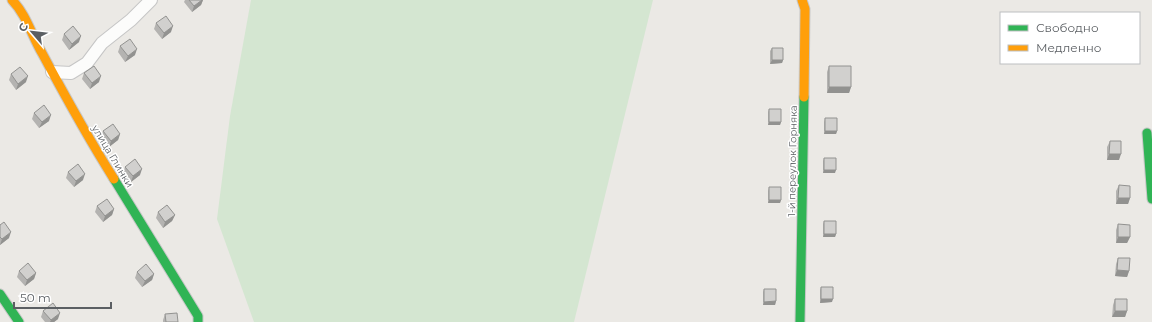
<svg xmlns="http://www.w3.org/2000/svg" width="1152" height="322" font-family="Montserrat,sans-serif">
  <style>
    .green { fill: #d4e6d1 }
    .lines { fill: none; stroke-linecap: round; stroke-linejoin: round }
    .street-casing { stroke: #c6c6c6; stroke-width: 14 }
    .fast-casing { stroke: #c7c7c7; stroke-width: 11 }
    .slow-casing { stroke: #c7c7c7; stroke-width: 11 }
    .street { stroke: #fcfcfb; stroke-width: 12 }
    .fast { stroke: #30b455; stroke-width: 9 }
    .slow { stroke: #ff9f0a; stroke-width: 9 }
    .wall { fill: #b4b3b1 }
    .shaded-wall { fill: #929290 }
    .building { fill: #d1d0ce; stroke: #929290 }
    .labels { text-anchor: middle; stroke-width: 3; stroke-linejoin: round; paint-order: stroke }
    .street-label { font-size: 10px; fill: #5b5f63; stroke: #fff }
  </style>
  <rect width="100%" height="100%" fill="#ebe9e5"/>
  <path class="green" d="M251,0H653L574,322H254L217,219L230,116Z"/>
  <g class="lines">
    <defs>
      <path id="street" d="M52,72L71,73L87,63L102,43L131,20L151,0"/>
      <path id="fast" d="M1147,133L1152,199
        M114,179L198,316V322
        M0,294L19,322
        M800,322L804,97"/>
      <path id="slow" d="M12,0C26,14 32,36 42,53C65,96 88,138 114,179
        M802,0L805,9L804,97"/>
    </defs>
    <use href="#street" class="street-casing"/>
    <use href="#fast" class="fast-casing"/>
    <use href="#slow" class="slow-casing"/>
    <use href="#street" class="street"/>
    <use href="#fast" class="fast"/>
    <use href="#slow" class="slow"/>
  </g>
  <path class="wall" d="M185,0H203L201,5L192,12L184,2Z
    M156,23L171,32L162,39L154,29Z
    M64,34L79,42L69,50L62,40Z
    M120,46L135,55L125,62L118,52Z
    M772,48L783,60L782,63L770,64V51Z
    M829,66L851,87L849,93H827V72Z
    M84,73L99,82L90,89L82,79Z
    M11,74L26,82L16,90L9,80Z
    M769,109L781,122L780,125H768V112Z
    M34,113L49,121L39,128L32,119Z
    M825,118L837,131L836,134H824V122Z
    M103,131L120,134L118,140L109,147L101,137Z
    M1110,141L1119,160H1107V147Z
    M824,158L835,173H823V161Z
    M125,167L140,175L131,182L123,173Z
    M68,172L83,180L74,187L66,178Z
    M1119,185L1130,198L1128,204H1116V191Z
    M769,187L781,200L780,203H768V191Z
    M97,206L114,209L112,215L103,222L95,212Z
    M158,212L175,215L172,221L163,228L156,218Z
    M824,221L836,234L835,237H823V224Z
    M1118,224L1130,237L1127,243H1116V230Z
    M0,225L9,238L0,245Z
    M1118,258L1129,271L1127,277L1115,276L1116,264Z
    M19,271L36,273L34,279L25,286L17,277Z
    M137,272L154,274L152,280L142,287L135,278Z
    M821,287L832,302L820,303V290Z
    M764,289L776,301L775,305H763V292Z
    M1115,299L1127,311L1125,317H1112L1113,305Z
    M43,311L58,319L54,322H45L41,317Z
    M165,314L178,322H163V320Z"/>
  <path class="shaded-wall" d="M202,0H203L201,5L192,12L194,6Z
    M173,26L171,32L162,39L164,33Z
    M81,36L79,42L69,50L72,44Z
    M137,49L135,55L125,62L128,56Z
    M772,60H783L782,63L770,64Z
    M28,76L26,82L16,90L18,84Z
    M101,76L99,82L90,89L92,83Z
    M829,87H851L849,93H827Z
    M51,115L49,121L39,128L42,122Z
    M769,122H781L780,125H768Z
    M825,131H837L836,134H824Z
    M120,134L118,140L109,147L111,141Z
    M1109,154H1121L1119,160H1107Z
    M142,169L140,175L131,182L133,176Z
    M824,170H836L835,173H823Z
    M85,174L83,180L74,187L76,181Z
    M1118,198H1130L1128,204H1116Z
    M769,200H781L780,203H768Z
    M114,209L112,215L103,222L105,216Z
    M175,215L172,221L163,228L165,222Z
    M11,232L9,238L0,245L2,239Z
    M824,234H836L835,237H823Z
    M1118,237H1130L1127,243H1116Z
    M1117,270L1129,271L1127,277L1115,276Z
    M36,273L34,279L25,286L27,280Z
    M154,274L152,280L142,287L145,281Z
    M821,299H833L832,302L820,303Z
    M776,301L775,305H763L764,302Z
    M1115,311H1127L1125,317H1112Z
    M60,313L58,319L54,322H50L51,320Z"/>
  <path class="building" d="M189,0H202L194,6Z
    M166,16L173,26L164,33L156,23Z
    M73,26L81,36L72,44L64,34Z
    M130,39L137,49L128,56L120,46Z
    M772,48H783V60H772Z
    M94,66L101,76L92,83L84,73Z
    M829,66H851V87H829Z
    M20,67L28,76L18,84L11,74Z
    M44,105L51,115L42,122L34,113Z
    M769,109H781V122H769Z
    M825,118H837V131H825Z
    M113,124L120,134L111,141L103,131Z
    M1110,141H1121V154H1109Z
    M824,158H836V170H824Z
    M135,159L142,169L133,176L125,167Z
    M78,164L85,174L76,181L68,172Z
    M1119,185L1130,186V198H1118Z
    M769,187H781V200H769Z
    M107,199L114,209L105,216L97,206Z
    M167,205L175,215L165,222L158,212Z
    M824,221H836V234H824Z
    M4,222L11,232L2,239L0,237V225Z
    M1118,224L1130,225V237H1118Z
    M1118,258H1130L1129,271L1117,270Z
    M28,263L36,273L27,280L19,271Z
    M146,264L154,274L145,281L137,272Z
    M821,287H833V299H821Z
    M764,289H776V301L764,302Z
    M1115,299H1127V311H1115Z
    M53,303L60,313L51,320L43,311Z
    M177,313L178,322H166L165,314Z"/>
  <g class="labels">
    <g class="street-label">
      <text transform="translate(113 156) rotate(59)" y="4">улица Глинки</text>
      <text transform="translate(792 161) rotate(-89)" y="4">1-й переулок Горняка</text>
    </g>
  </g>
  <rect x="1000" y="12" width="140" height="52" fill="#ffffff" stroke="#bdbfc1"/>
  <rect x="1008" y="25" width="20" height="6" fill="#30b455" stroke="#bdbfc1"/>
  <text x="1036" y="32" font-size="12" fill="#5b5f63">Свободно</text>
  <rect x="1008" y="45" width="20" height="6" fill="#ff9f0a" stroke="#bdbfc1"/>
  <text x="1036" y="52" font-size="12" fill="#5b5f63">Медленно</text>
  <g transform="translate(32 32) rotate(298)" stroke="#ffffff" stroke-width="3" paint-order="stroke">
  <path d="M0-3L7 15L0 10L-7 15Z" fill="#5b5f63"/>
  <text y="-6" font-size="11" font-weight="bold" text-anchor="middle" fill="#5b5f63">С</text>
  </g>
  <path d="M14 302v6h97v-6" fill="none" stroke="#5b5f63" stroke-width="2"/>
  <text x="20" y="302" font-size="12" fill="#5b5f63" stroke="#ffffff" stroke-width="3" paint-order="stroke">50 m</text>
</svg>
